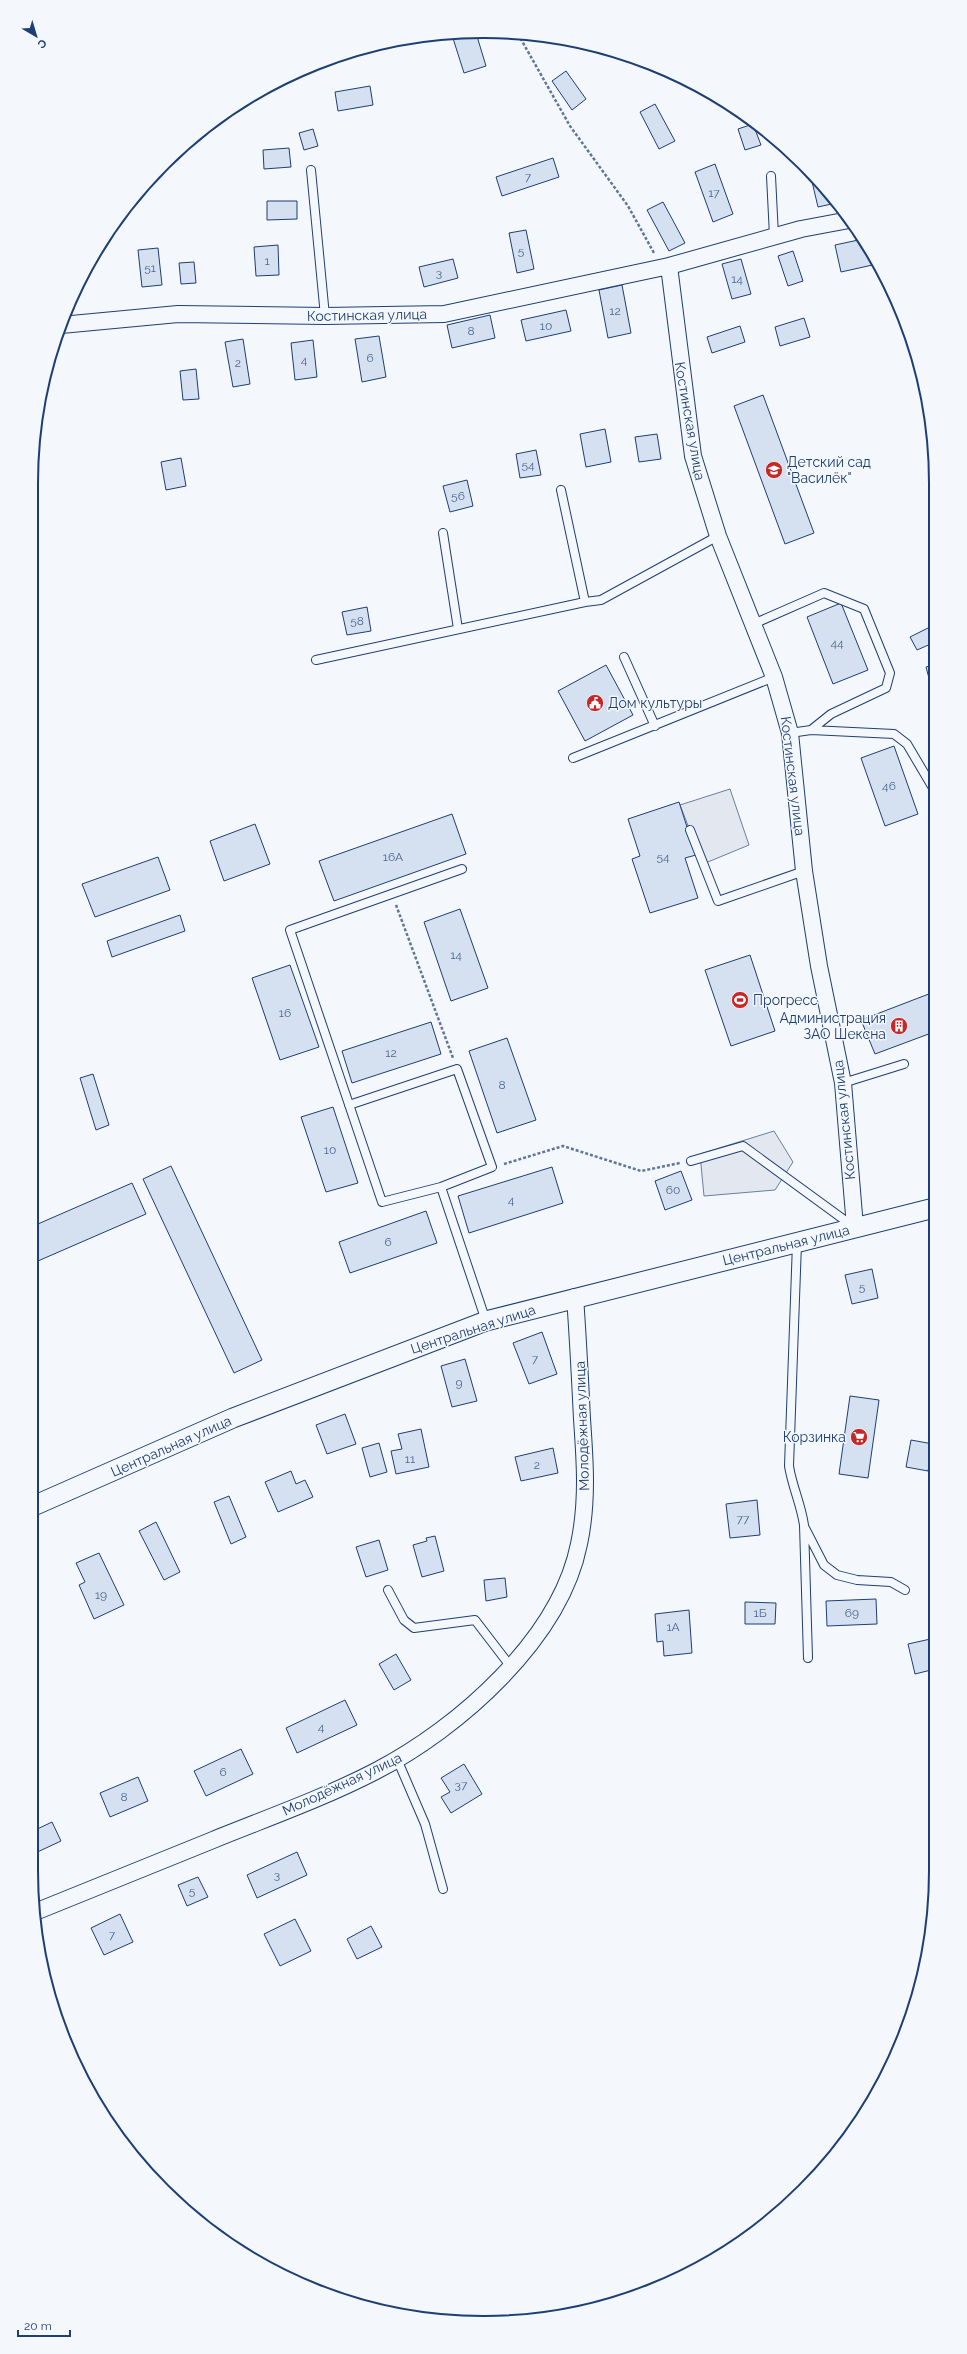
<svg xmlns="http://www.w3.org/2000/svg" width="967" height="2354" font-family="Raleway,sans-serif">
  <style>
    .parking { fill: #e3e8f0; stroke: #687fa3 }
    .building { fill: #d5e0f0; stroke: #1d3f73 }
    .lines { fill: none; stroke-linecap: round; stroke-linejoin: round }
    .service-casing { stroke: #1d3f73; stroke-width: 10 }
    .minor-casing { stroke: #1d3f73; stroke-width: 18 }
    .tertiary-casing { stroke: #1d3f73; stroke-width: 21 }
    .path { stroke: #5e769c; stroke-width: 2.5; stroke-dasharray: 3 2; stroke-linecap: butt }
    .service { stroke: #f4f7fb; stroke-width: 8 }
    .minor { stroke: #f4f7fb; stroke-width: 16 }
    .tertiary { stroke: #f4f7fb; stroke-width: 19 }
    .labels { text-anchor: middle; stroke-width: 3; stroke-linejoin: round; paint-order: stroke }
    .number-label { font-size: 12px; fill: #4b6792 }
    .street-label { font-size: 14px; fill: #1d3f73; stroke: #f4f7fb }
    .poi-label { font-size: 14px; fill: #1d3f73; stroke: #f4f7fb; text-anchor: start }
    .rim { fill: none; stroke: #1d3f73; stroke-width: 2 }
  </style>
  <rect width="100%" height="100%" fill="#f4f7fb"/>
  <path class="parking" d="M730,789L749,845L703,864L680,805Z
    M774,1131L793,1162L775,1190L704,1196L700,1154Z"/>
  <path class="building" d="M451,32L476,33L486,66L464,73Z
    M566,71L586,99L572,110L552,81Z
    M370,86L373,105L338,111L335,92Z
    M655,104L675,141L659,149L640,112Z
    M753,124L761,145L745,150L738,129Z
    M313,129L318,146L304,150L299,133Z
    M289,148L291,167L264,169L263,150Z
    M553,158L559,177L502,196L496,177Z
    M715,164L733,214L713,222L695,172Z
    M810,173L824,185L836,203L818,207Z
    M267,201H297V219L267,220Z
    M663,202L685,243L669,251L647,210Z
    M526,230L534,269L517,273L509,233Z
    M863,239L875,257L877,264L841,272L835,245Z
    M278,245L279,275L256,276L254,247Z
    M158,248L162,285L142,287L138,250Z
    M793,251L803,281L788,286L778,256Z
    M453,259L458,278L424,287L419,267Z
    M741,259L751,294L732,299L722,264Z
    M194,262L196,283L181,284L179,263Z
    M622,285L631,333L608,338L599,290Z
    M566,310L571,331L526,341L521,320Z
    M490,315L495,338L452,348L447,325Z
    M804,318L810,337L780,346L775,327Z
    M740,326L745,342L712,353L707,337Z
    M379,336L386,377L362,382L355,339Z
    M243,339L250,384L233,387L225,342Z
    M313,340L317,377L295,380L291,343Z
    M196,369L199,399L183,400L180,371Z
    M763,395L814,533L785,544L734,406Z
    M605,429L611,462L586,467L580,434Z
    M657,434L661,459L639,462L635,437Z
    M536,450L541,475L520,478L516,454Z
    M181,458L186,486L166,490L161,462Z
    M467,480L473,506L450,512L443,486Z
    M841,603L868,670L833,684L807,617Z
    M367,607L371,631L347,635L342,612Z
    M930,627L933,643L917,650L910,637Z
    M606,665L633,715L585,741L558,691Z
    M933,665V693L926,667Z
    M894,746L918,814L885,826L861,758Z
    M679,802L696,855L685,858L698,898L650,913L632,859L640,856L628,819Z
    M452,814L466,854L334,901L319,861Z
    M255,824L270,864L224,881L210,841Z
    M158,857L170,890L95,917L82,884Z
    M460,909L488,988L451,1001L424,922Z
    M180,915L185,931L112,957L107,941Z
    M750,955L775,1031L731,1046L705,970Z
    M290,965L319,1047L280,1060L252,978Z
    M934,992V1032L875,1054L861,1020Z
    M431,1022L441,1054L352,1083L342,1051Z
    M507,1038L536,1120L497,1133L469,1051Z
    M93,1074L109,1125L96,1130L80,1078Z
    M333,1107L358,1183L326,1192L301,1117Z
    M171,1166L262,1360L234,1373L143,1179Z
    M552,1167L563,1203L469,1233L458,1196Z
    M681,1171L692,1200L665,1210L655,1181Z
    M132,1183L146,1214L31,1264V1227Z
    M426,1211L437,1243L350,1273L339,1242Z
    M872,1269L878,1298L852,1304L845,1275Z
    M542,1332L557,1374L529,1384L513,1343Z
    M465,1359L477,1401L452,1407L441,1366Z
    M850,1396L879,1400L868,1478L839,1474Z
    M345,1414L356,1444L327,1454L316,1425Z
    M421,1429L429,1467L396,1474L391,1451L402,1449L398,1434Z
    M911,1440L933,1444L928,1471L906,1467Z
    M379,1443L387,1472L370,1477L362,1448Z
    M553,1448L558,1473L521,1481L515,1457Z
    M291,1471L296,1484L305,1480L313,1497L278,1512L265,1482Z
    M229,1496L246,1537L231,1544L214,1502Z
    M757,1500L760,1535L730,1538L726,1504Z
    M156,1522L180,1572L164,1580L139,1531Z
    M435,1536L444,1571L422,1577L413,1545L427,1541L426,1538Z
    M379,1540L388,1570L366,1577L356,1547Z
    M99,1553L124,1605L94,1619L79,1585L85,1582L76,1563Z
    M505,1578L507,1597L486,1601L484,1580Z
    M876,1599L877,1624L827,1626L826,1601Z
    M31,1602L38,1617L31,1621Z
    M745,1602L776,1603L775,1624H745Z
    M689,1610L692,1653L664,1656L663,1641L657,1642L655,1614Z
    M935,1638V1669L915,1674L908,1644Z
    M396,1654L411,1680L394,1690L379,1664Z
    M345,1700L357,1725L297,1753L286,1728Z
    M241,1749L253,1774L206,1796L194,1771Z
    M464,1764L482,1794L451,1813L441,1797L450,1792L441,1778Z
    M138,1777L148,1801L110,1817L100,1793Z
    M52,1822L61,1841L31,1855V1832Z
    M297,1852L307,1875L257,1898L247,1875Z
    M198,1877L208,1897L187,1906L178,1885Z
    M120,1914L133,1942L104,1955L91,1928Z
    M295,1919L311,1951L280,1966L264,1934Z
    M371,1926L382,1947L357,1959L347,1939Z"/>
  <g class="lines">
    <defs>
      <path id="service" d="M311,170L325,316
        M771,176L774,236
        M561,490L585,602L601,600L718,536
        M443,533L458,629
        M751,625L824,593L864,609L890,673L886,688L831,714L811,730L790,733
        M624,657L655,726
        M316,660L585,602
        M811,730L894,734L907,744L933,788
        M573,758L774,677
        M690,830L718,901L804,871
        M462,869L290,930L382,1202L441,1187L486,1321
        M843,1083L904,1064
        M349,1105L457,1069L492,1167L441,1187
        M691,1161L743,1146L854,1227
        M797,1243L789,1466C792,1486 801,1504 804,1525L808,1658
        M805,1528L824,1565L837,1575L857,1580L891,1582L905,1590
        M388,1590L404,1620L414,1628L475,1620L511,1667
        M397,1759L425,1824L443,1889"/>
      <path id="minor" d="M849,220L801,229L669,266L693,456L718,536L774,677L790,733L804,871L819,966L843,1083L855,1227
        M61,325L178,314L325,316L444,314L669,266
        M35,1912C94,1888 153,1864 213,1840C267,1818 324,1798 376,1771C459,1728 560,1639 579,1544C588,1502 585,1461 582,1419C580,1378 578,1338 575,1297"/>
      <path id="tertiary" d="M31,1507L233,1418L486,1321L934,1208"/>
    </defs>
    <use href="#service" class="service-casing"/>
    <use href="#minor" class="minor-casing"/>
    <use href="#tertiary" class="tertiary-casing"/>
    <path class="path" d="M518,34L570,126L628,206L654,253
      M396,905L453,1058
      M504,1164L563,1146L641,1171L680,1163"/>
    <use href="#service" class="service"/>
    <use href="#minor" class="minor"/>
    <use href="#tertiary" class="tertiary"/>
  </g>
  <defs>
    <symbol id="school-disc" viewBox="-11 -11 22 22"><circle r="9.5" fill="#c62828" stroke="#f4f7fb"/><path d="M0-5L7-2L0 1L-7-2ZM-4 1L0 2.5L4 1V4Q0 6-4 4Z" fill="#fff"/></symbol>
    <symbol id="civic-disc" viewBox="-11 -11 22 22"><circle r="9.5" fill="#c62828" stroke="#f4f7fb"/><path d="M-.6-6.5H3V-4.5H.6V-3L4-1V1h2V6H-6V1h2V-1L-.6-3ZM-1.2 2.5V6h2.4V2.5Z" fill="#fff"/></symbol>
    <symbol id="stadium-disc" viewBox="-11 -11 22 22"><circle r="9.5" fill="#c62828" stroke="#f4f7fb"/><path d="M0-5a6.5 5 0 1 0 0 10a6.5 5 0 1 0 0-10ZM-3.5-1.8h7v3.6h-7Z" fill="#fff"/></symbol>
    <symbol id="building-disc" viewBox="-11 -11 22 22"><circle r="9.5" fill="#c62828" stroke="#f4f7fb"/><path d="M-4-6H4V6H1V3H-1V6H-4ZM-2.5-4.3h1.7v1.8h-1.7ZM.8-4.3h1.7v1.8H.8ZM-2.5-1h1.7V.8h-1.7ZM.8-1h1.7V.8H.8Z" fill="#fff"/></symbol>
    <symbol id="supermarket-disc" viewBox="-11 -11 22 22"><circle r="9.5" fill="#c62828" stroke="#f4f7fb"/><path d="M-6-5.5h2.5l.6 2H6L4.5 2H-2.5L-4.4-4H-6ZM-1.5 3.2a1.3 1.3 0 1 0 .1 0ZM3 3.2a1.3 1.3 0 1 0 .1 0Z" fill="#fff"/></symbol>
  </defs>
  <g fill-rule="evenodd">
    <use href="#school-disc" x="764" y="460" width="20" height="20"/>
    <use href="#civic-disc" x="585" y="693" width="20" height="20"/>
    <use href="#stadium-disc" x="730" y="990" width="20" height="20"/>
    <use href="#building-disc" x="889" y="1016" width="20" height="20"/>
    <use href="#supermarket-disc" x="849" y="1427" width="20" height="20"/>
  </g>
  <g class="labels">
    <g class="number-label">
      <text x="528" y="181">7</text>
      <text x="714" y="197">17</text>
      <text x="521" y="255">5</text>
      <text x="267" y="265">1</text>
      <text x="150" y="272">51</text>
      <text x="439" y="277">3</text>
      <text x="737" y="283">14</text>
      <text x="615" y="315">12</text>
      <text x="546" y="330">10</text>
      <text x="471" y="335">8</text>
      <text x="370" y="362">6</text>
      <text x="304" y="364">4</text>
      <text x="238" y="367">2</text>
      <text x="528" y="469">54</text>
      <text x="458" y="500">56</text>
      <text x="357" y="625">58</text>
      <text x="837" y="647">44</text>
      <text x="889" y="790">46</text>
      <text x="393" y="861">16А</text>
      <text x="663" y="861">54</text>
      <text x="456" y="959">14</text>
      <text x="285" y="1017">16</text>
      <text x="391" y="1057">12</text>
      <text x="502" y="1089">8</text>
      <text x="330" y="1154">10</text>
      <text x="673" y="1194">60</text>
      <text x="511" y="1204">4</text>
      <text x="388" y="1246">6</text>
      <text x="862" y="1291">5</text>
      <text x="535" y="1363">7</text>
      <text x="459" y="1387">9</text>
      <text x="410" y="1463">11</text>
      <text x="537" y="1469">2</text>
      <text x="743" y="1523">77</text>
      <text x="101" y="1599">19</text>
      <text x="760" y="1617">1Б</text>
      <text x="852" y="1617">69</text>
      <text x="673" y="1631">1А</text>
      <text x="321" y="1731">4</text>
      <text x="223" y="1776">6</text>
      <text x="461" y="1789">37</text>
      <text x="124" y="1801">8</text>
      <text x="277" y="1879">3</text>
      <text x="192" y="1895">5</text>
      <text x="112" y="1939">7</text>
    </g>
    <g class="street-label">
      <text transform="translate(367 315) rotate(-1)" y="5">Костинская улица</text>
      <text transform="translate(690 421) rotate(80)" y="5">Костинская улица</text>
      <text transform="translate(793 776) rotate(83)" y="5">Костинская улица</text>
      <text transform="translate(844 1120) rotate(-96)" y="5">Костинская улица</text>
      <text transform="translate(786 1245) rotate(-14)" y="5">Центральная улица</text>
      <text transform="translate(473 1329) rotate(-18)" y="5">Центральная улица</text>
      <text transform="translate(582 1426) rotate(-92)" y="5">Молодёжная улица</text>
      <text transform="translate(171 1446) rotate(-24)" y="5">Центральная улица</text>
      <text transform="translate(342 1784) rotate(-25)" y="5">Молодёжная улица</text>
    </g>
    <g class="poi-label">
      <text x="787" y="467">Детский сад<tspan x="787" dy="16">"Василёк"</tspan></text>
      <text x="608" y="708">Дом культуры</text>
      <text x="753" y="1005">Прогресс</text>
      <text x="886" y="1023" text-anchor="end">Администрация<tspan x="886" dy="16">ЗАО Шексна</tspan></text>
      <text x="846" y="1442" text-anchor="end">Корзинка</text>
    </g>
  </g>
  <path d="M0 0H967V2354H0ZM483 38H484A445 445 0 0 1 929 483V1871A445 445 0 0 1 484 2316H483A445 445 0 0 1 38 1871V483A445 445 0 0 1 483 38Z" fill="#f4f7fb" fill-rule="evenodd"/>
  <path class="rim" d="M483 38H484A445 445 0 0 1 929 483V1871A445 445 0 0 1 484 2316H483A445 445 0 0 1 38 1871V483A445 445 0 0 1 483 38Z"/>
  <g transform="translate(36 36) rotate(142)" stroke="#f4f7fb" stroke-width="3" paint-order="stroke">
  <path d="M0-3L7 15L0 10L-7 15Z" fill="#1d3f73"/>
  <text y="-6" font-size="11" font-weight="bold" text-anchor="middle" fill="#1d3f73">С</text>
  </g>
  <path d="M18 2330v6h52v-6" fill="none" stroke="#1d3f73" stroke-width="2"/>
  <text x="24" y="2330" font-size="12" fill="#1d3f73" stroke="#f4f7fb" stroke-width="3" paint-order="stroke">20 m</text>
</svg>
